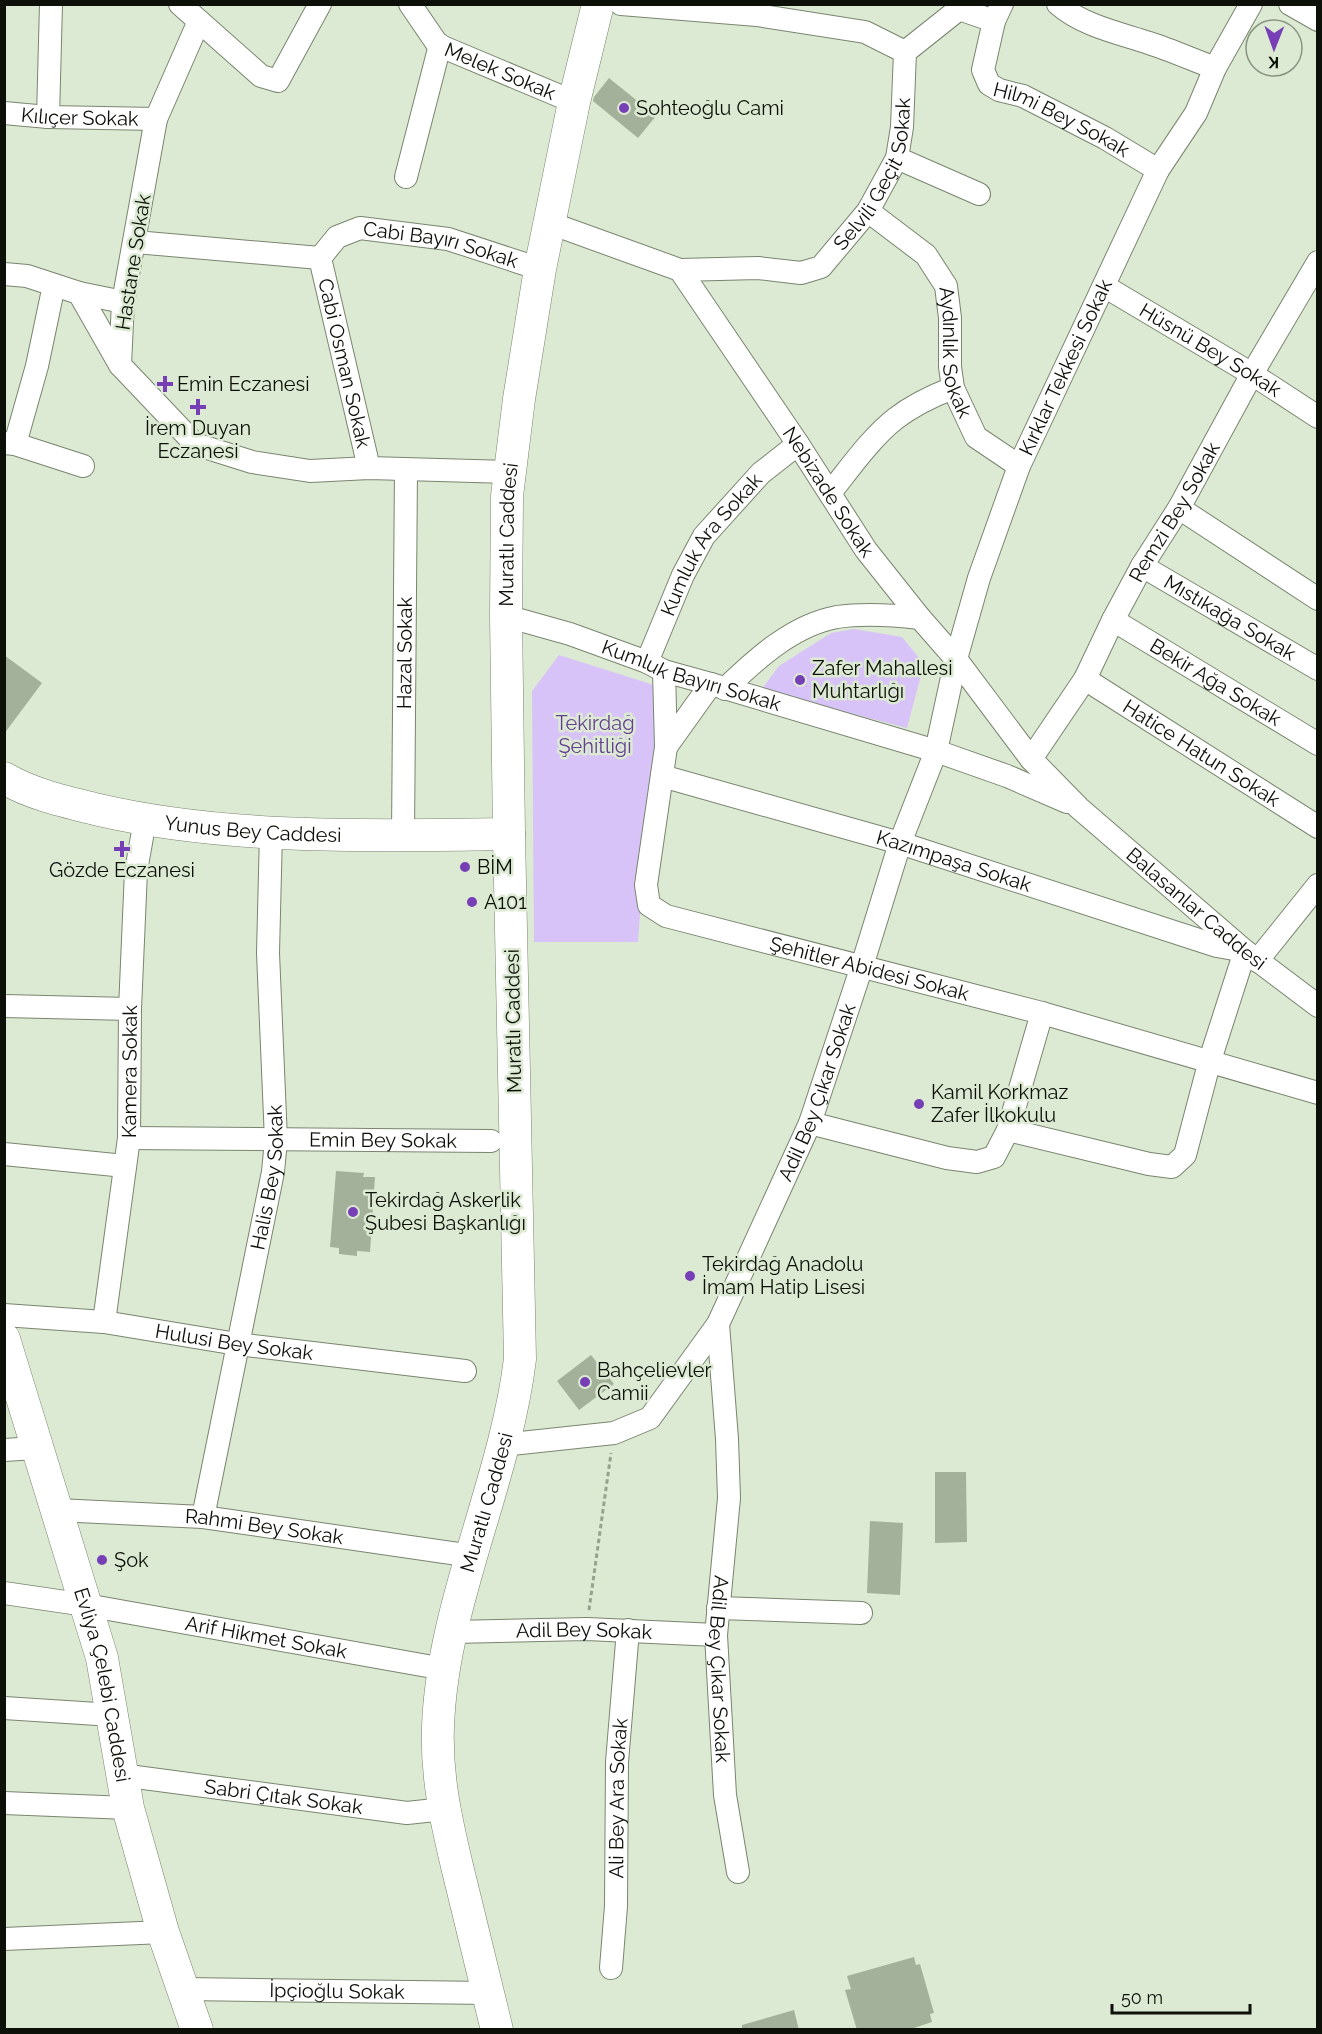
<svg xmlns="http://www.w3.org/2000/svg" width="1322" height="2034" font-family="Raleway,sans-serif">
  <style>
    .green { fill: #d7c3f7 }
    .building { fill: #a4b19a }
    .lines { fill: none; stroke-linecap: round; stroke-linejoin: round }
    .street-casing { stroke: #79856f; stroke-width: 24 }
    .secondary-casing { stroke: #79856f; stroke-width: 33 }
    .path { stroke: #97a18f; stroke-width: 3; stroke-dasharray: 4.5 3; stroke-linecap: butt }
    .street { stroke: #fff; stroke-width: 22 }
    .secondary { stroke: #fff; stroke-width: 32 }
    .poi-dot { fill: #773fb5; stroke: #ddead3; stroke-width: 2 }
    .labels { text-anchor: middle; stroke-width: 5; stroke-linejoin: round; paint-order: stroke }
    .street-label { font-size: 20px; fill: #0c1008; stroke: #ddead3 }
    .poi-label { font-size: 20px; fill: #0c1008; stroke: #ddead3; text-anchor: start }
    .park-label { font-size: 20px; fill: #643f91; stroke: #ddead3 }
  </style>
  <rect width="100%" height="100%" fill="#ddead3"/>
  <path class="green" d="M854,629L902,637L924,664L907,728L761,690L779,666L831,633Z
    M559,655L657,686L661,722L646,831L638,942H534L532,691Z"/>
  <path class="building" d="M609,78L656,116L638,138L593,101L594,97Z
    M4,655L42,683L4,734Z
    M336,1171L364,1173L363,1177H375L370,1252L357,1251V1256L339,1254V1248L330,1247Z
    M591,1355L614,1384L579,1410L557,1381Z
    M935,1472H966L967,1542L935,1543Z
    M870,1521L903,1523L900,1595L867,1593Z
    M914,1957L916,1965L920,1964L934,2013L930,2014L932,2022L908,2030H857L845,1990L851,1989L847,1976Z
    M794,2010L799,2030H742V2025Z"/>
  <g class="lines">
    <defs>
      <g id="street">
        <path d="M180,4L199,21L156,119L123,302L120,365L195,444L252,462L310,471L369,468L509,472"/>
        <path id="s1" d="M410,4L438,45L574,102"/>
        <path d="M621,4L757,15L865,32L905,52"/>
        <path d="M1058,4C1083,26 1119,33 1149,43C1171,50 1193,60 1215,68"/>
        <path d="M1290,4L1318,20"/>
        <path d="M199,21L261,76L278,81L320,4"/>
        <path id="s2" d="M994,21L983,70L989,84L999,90L1023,96L1105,138L1158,170"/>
        <path id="s3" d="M4,113L48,117L156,119"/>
        <path d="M48,117L51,4"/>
        <path d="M897,158L979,194"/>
        <path d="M406,177L440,45"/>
        <path id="s4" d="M868,211L926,255L946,286L950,318V367L953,388L976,437L1019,466"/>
        <path id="s5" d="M550,223L680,270L798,444L866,550L920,618L956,659L1031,759L1079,808L1245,951L1318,1006"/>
        <path id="s6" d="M135,242L320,258L337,237L360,228L448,239L540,269"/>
        <path id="s7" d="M320,258L369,468"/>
        <path id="s8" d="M680,270L758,268L801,273L821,267L868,211L897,158L902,127L905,52L959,9L994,21L1002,4"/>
        <path d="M4,274L27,276L79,293L120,365"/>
        <path id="s9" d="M1104,286L1252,374L1318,417"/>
        <path d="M79,293L123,302"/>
        <path d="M4,443L15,444L83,466"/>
        <path d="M15,444L37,366L54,285"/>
        <path d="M830,493C850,468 870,439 895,419C913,405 932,396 953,388"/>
        <path d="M1179,508L1318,599"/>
        <path id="s10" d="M1142,566L1318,669"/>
        <path id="s11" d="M506,616L570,634L647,662L664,671L711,684L936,751L1007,776L1067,802"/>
        <path id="s12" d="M1113,620L1318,744"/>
        <path id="s13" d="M647,662L683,575L704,536L761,473L798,444"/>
        <path id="s14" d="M664,671L666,747L646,885L649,905L666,916L1042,1013L1318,1093"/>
        <path id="s15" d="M1085,679L1318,827"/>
        <path d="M725,689C756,659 793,625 837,617C864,613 893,615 920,618"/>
        <path d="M666,747L711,684"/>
        <path id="s16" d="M1031,759L1085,679L1113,620L1142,566L1179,508L1252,374L1318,262"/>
        <path id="s17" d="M662,776L900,843L1217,946L1245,951L1210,1060L1185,1155L1172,1167L1149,1164L1008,1130L994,1157L977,1162L947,1158L810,1123"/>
        <path id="s18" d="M403,836L406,470"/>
        <path d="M1257,961L1318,885"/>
        <path d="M4,1006L130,1009"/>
        <path d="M1008,1130L1042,1013"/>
        <path id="s19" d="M129,1138L491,1141"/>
        <path d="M4,1154L125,1166"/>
        <path id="s20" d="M4,1315L104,1322L237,1344L465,1371"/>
        <path id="s21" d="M104,1322L129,1138L130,1009L136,871L145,820"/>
        <path id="s22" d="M718,1324L727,1439L729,1498L716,1635L725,1795L738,1872"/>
        <path id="s23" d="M502,1445L614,1433L650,1418L718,1324L810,1123L862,966L900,843L936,751L956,659L979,578L1019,466L1158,170L1196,113L1215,68L1251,4"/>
        <path d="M4,1450L36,1448"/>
        <path id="s24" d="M57,1510L203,1517L472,1556"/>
        <path id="s25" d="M203,1517L273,1172L276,1140L268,953L271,832"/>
        <path id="s26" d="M4,1593L86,1605L444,1669"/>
        <path d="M718,1608L861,1613"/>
        <path id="s27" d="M452,1632L587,1629L716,1635"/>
        <path d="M4,1708L113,1715"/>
        <path id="s28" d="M121,1775L407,1813L444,1809"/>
        <path d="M4,1803L128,1808"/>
        <path d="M4,1939L163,1932"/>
        <path id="s29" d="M611,1968L616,1906L617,1762L628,1630"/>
        <path id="s30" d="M185,1989L489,1993"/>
      </g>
      <g id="secondary">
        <path id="s31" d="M4,778C33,795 67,802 99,810C229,840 376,836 509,834"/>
        <path id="s32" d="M4,1339L102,1658L128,1808L163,1932L197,2030"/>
        <path id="s33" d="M497,2030C484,1975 470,1921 457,1866C446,1820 436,1775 438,1727C442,1604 505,1483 520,1359L509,834L506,616L507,496L519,399L540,269L574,102L598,4"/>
      </g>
    </defs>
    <use href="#street" class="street-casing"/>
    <use href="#secondary" class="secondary-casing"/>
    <path class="path" d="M589,1610L611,1453"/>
    <use href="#street" class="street"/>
    <use href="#secondary" class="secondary"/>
  </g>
  <g class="poi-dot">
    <circle cx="624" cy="108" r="6"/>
    <path d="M162 375h6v6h6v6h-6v6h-6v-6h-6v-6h6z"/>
    <path d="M195 398h6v6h6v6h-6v6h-6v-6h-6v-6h6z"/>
    <circle cx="800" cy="680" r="6"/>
    <path d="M119 840h6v6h6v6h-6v6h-6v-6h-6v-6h6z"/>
    <circle cx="465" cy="867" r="6"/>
    <circle cx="472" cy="902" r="6"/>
    <circle cx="919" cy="1104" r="6"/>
    <circle cx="353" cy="1212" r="6"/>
    <circle cx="690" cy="1276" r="6"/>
    <circle cx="585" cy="1382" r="6"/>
    <circle cx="102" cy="1560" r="6"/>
  </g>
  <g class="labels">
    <g class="street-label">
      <text dy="7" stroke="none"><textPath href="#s1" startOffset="117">Melek Sokak</textPath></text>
      <text dy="7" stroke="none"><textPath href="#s3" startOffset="76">Kılıçer Sokak</textPath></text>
      <text dy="7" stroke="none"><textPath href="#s2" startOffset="146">Hilmi Bey Sokak</textPath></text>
      <text dy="7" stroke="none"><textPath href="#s8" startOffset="252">Selvili Geçit Sokak</textPath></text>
      <text dy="7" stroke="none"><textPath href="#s6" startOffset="320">Cabi Bayırı Sokak</textPath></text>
      <text transform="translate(133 262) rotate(-81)" y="7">Hastane Sokak</text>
      <text dy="7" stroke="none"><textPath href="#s9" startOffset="124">Hüsnü Bey Sokak</textPath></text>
      <text dy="7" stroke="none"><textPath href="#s4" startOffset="177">Aydınlık Sokak</textPath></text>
      <text dy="7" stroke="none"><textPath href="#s7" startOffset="108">Cabi Osman Sokak</textPath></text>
      <text dy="7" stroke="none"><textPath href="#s23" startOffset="1288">Kırklar Tekkesi Sokak</textPath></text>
      <text dy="7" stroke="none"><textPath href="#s5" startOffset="405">Nebizade Sokak</textPath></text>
      <text dy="7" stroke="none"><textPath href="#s16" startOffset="286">Remzi Bey Sokak</textPath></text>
      <text dy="7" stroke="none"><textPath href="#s33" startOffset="1512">Muratlı Caddesi</textPath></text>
      <text dy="7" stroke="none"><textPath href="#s13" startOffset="135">Kumluk Ara Sokak</textPath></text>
      <text dy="7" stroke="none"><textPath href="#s10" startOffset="102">Mıstıkağa Sokak</textPath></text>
      <text dy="7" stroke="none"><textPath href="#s18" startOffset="183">Hazal Sokak</textPath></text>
      <text dy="7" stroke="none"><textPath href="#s11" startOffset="195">Kumluk Bayırı Sokak</textPath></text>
      <text dy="7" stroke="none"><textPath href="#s12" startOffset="120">Bekir Ağa Sokak</textPath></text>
      <text dy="7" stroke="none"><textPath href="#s15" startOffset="138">Hatice Hatun Sokak</textPath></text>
      <text dy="7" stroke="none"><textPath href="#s31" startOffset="256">Yunus Bey Caddesi</textPath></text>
      <text dy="7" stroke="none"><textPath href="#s17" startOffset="304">Kazımpaşa Sokak</textPath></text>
      <text dy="7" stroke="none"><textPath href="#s5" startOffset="964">Balasanlar Caddesi</textPath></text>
      <text dy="7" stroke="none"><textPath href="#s14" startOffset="466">Şehitler Abidesi Sokak</textPath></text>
      <text transform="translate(513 1021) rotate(-91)" y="7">Muratlı Caddesi</text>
      <text dy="7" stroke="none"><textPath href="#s21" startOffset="252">Kamera Sokak</textPath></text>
      <text dy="7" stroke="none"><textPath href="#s23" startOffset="520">Adil Bey Çıkar Sokak</textPath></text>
      <text dy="7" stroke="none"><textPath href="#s19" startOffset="254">Emin Bey Sokak</textPath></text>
      <text dy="7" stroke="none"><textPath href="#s25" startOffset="346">Halis Bey Sokak</textPath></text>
      <text dy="7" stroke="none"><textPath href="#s20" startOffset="232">Hulusi Bey Sokak</textPath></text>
      <text dy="7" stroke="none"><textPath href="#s33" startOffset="540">Muratlı Caddesi</textPath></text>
      <text dy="7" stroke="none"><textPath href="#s24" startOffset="208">Rahmi Bey Sokak</textPath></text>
      <text dy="7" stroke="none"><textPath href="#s27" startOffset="132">Adil Bey Sokak</textPath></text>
      <text dy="7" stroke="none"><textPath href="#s26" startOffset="266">Arif Hikmet Sokak</textPath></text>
      <text dy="7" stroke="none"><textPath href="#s22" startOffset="346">Adil Bey Çıkar Sokak</textPath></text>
      <text dy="7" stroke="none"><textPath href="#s32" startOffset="360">Evliya Çelebi Caddesi</textPath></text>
      <text dy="7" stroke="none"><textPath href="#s28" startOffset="164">Sabri Çıtak Sokak</textPath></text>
      <text dy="7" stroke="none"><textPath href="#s29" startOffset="170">Ali Bey Ara Sokak</textPath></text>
      <text dy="7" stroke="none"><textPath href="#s30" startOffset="152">İpçioğlu Sokak</textPath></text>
    </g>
    <g class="poi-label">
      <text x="636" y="115">Sohteoğlu Cami</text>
      <text x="177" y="391">Emin Eczanesi</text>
      <text x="198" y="435" text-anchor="middle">İrem Duyan<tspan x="198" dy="23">Eczanesi</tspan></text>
      <text x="812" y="675">Zafer Mahallesi<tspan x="812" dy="23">Muhtarlığı</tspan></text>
      <text x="477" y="874">BİM</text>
      <text x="122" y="877" text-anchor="middle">Gözde Eczanesi</text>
      <text x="484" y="909">A101</text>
      <text x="931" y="1099">Kamil Korkmaz<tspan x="931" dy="23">Zafer İlkokulu</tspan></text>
      <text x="365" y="1207">Tekirdağ Askerlik<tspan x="365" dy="23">Şubesi Başkanlığı</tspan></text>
      <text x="702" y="1271">Tekirdağ Anadolu<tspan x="702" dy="23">İmam Hatip Lisesi</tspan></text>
      <text x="597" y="1377">Bahçelievler<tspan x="597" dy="23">Camii</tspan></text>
      <text x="114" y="1567">Şok</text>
    </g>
    <g class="park-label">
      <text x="595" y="730">Tekirdağ<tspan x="595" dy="23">Şehitliği</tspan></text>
    </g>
  </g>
  <rect width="1322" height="2034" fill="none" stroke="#0c1008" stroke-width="12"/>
  <g transform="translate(1274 48) rotate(181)"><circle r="28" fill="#ddead3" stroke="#899382" stroke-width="1.5"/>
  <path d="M0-4.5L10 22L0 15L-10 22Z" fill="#773fb5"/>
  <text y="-9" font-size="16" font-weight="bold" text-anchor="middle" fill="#0c1008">K</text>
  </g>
  <path d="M1112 2004v9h138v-9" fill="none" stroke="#0c1008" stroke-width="3"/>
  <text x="1121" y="2004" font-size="18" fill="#0c1008" stroke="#ddead3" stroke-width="4.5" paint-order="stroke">50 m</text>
</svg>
